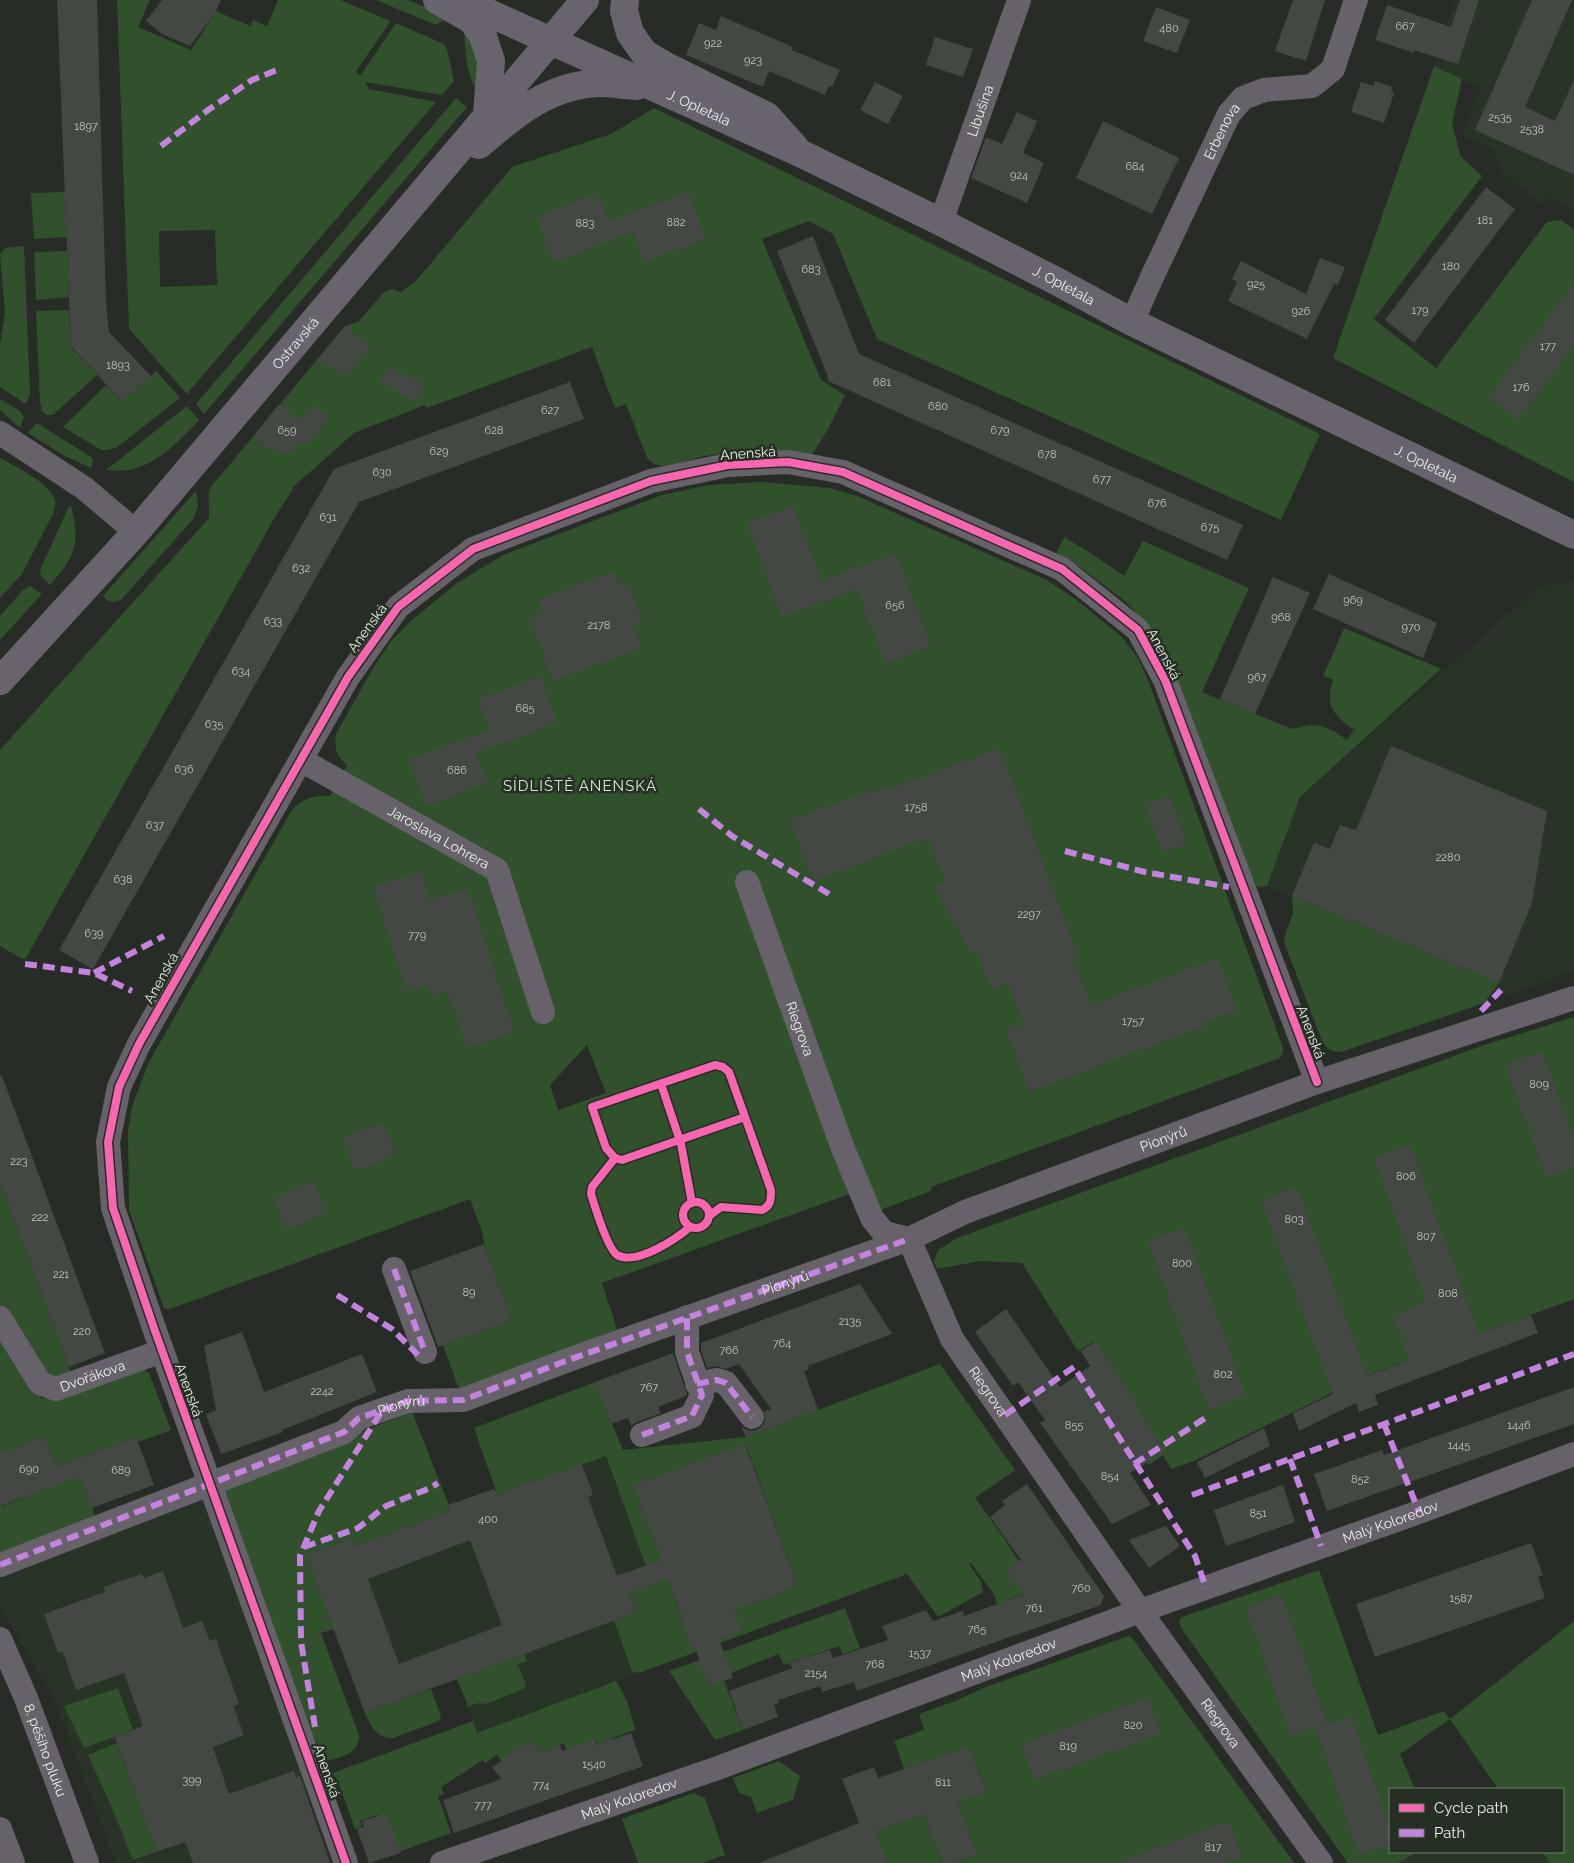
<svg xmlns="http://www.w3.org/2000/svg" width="1574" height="1863" font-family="Raleway,sans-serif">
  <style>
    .built { fill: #283526 }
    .green { fill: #31512c; fill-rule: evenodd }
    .building { fill: #434843; fill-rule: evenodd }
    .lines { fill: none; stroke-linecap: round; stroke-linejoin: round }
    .street { stroke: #67626a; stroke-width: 24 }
    .secondary { stroke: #68636d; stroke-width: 28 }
    .quiet { stroke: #c483df; stroke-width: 6; stroke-dasharray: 12 6; stroke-linecap: butt }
    .cycleway-casing { stroke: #252f24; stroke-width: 11 }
    .cycleway { stroke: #f766af; stroke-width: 8 }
    .labels { text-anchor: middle; stroke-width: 5; stroke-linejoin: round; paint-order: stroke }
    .number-label { font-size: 11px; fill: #c1c7c0 }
    .street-label { font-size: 14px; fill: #ebf1ea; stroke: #252f24 }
    .neighbourhood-label { font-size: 15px; letter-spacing: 1px; fill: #dae6d8; stroke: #252f24 }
  </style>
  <rect width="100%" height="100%" fill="#272c27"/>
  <path class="built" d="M1455,0H1574V209L1548,198L1544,205L1502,173L1497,163L1493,149L1461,135L1482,89L1434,66Z
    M1574,582V971L1506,995L1267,886L1300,797L1540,586Z
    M940,1364L1015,1470L975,1498L1003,1538L477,1733L457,1679L365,1713L306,1555L352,1538L356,1547L376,1538L450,1511L448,1505L495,1489L497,1494L622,1450L746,1437Z
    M210,1483L315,1775L332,1863H116L58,1708L49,1689L0,1607V1565Z
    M1418,1852H1542L1550,1863H1398Z"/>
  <path class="green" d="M117,0H150L138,27L191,50L216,11L250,26L253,20L267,26L278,0H340L391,21L356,71L360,76L396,23L444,44L447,49L454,81L442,95L365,82L369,89L436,102L187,394L129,329ZM215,230L217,285L160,287L159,231Z
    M376,0H408L449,17L436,25Z
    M465,26L481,46L477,90C467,77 463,43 465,26Z
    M1434,66L1462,79L1452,124L1461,157L1482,176L1374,319L1436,368L1547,222L1561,220L1574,230V482L1333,358Z
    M456,98L467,107L204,414L196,404Z
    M654,108L1320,434L1281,520L877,339L833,234L809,221L762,239L821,380L845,395L827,431L810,458C775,456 739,450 705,456C688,459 660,475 647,458L626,404L615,408L592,347L427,408L425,405L354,433L292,488L293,489L275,517L26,958L22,959L0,946V750L209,518C210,496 203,492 221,475L345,326L358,322L384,292L393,289L401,292L416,281L512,167L611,134Z
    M65,192L67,237L34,239L31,193Z
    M24,246L30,394L26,404L0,387V344L5,313L0,255L5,248Z
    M67,251L69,297L36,300L34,252Z
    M69,310L71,347L97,375L53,415H47L42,412L40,402L36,311Z
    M156,371L180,398L116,448L107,450H101L63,427L106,385L122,402Z
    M0,399L20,411L24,417L20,428L0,410Z
    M187,406L199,420C172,448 147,476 106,470Z
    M37,423L91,457L93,461L91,468L63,455L28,433Z
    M0,458C15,466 50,483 55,500C56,504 54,508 54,512L22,574L0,598Z
    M761,482L829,488L857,496L1047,580L1078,601L1123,638L1139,660L1149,683L1283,1048V1053L1280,1058L931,1187V1191L867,1215L858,1217L850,1194L602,1283L618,1332L460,1392L443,1345L512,1320L484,1244L483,1235L470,1199L170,1309L164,1308L129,1210L128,1131L132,1106L149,1062L290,813C300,799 313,795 330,796L347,765C336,756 334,747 336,734L376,663L392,640L412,620L457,583L503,555L662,495L709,485ZM587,1045L606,1093L558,1110L550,1085Z
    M196,491L198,506L194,518L121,600L114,602L106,600L103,596Z
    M71,506C81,543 75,557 50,585L40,575L41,568L68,508Z
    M1064,537L1089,552L1124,576L1143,541L1249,588L1202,692L1292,729L1310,725L1320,726L1334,731L1347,740L1354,730C1335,716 1324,706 1333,680L1323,676L1344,628L1441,669L1300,797L1267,886L1258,887L1253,884L1198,734L1164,649L1152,630L1126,602L1080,567L1058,556L1057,552Z
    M30,586L42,594L0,640V616L23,590Z
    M1292,896L1499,983L1484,1003L1341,1052C1332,1052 1327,1049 1322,1041L1284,942L1285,935L1293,913Z
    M1574,1017V1299L1347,1383V1385L1332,1393L1194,1461L1171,1469L1163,1455L1149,1465L1138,1448L1119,1382L1095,1341L1078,1351L1022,1263L980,1261L937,1269L934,1261L938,1250L957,1238L1484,1045Z
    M0,1182L69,1367L71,1375L64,1378L47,1375L0,1306Z
    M0,1335L6,1337L42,1399L127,1369L144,1370L149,1373L171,1430L138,1442L136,1437L56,1467L45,1436L0,1453Z
    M940,1364L1015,1470L975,1498L1004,1538L1037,1589L1007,1600L1008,1605L999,1608L993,1593L971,1563L969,1564L981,1582L983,1592L938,1617L907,1574L639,1673L632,1671L614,1621L637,1612L628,1589L645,1587L668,1579L692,1648L734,1610L798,1587L746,1444L633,1485L661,1560L646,1566L606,1456L497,1494L474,1428L595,1382L623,1450L746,1437Z
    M412,1412L451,1511L376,1538L356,1548L352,1538L306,1555L334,1629L321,1633L359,1735C360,1753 342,1757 327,1761L310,1731L222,1487Z
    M81,1476L95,1516L0,1554V1502L2,1506Z
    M1319,1570L1378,1735L1444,1711L1450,1719L1574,1621V1863H1550L1542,1852H1563V1789H1498L1450,1719L1400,1754L1415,1789H1390V1852H1418L1398,1863H1348L1181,1628L1179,1621L1182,1617Z
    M845,1608L860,1648L843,1654L839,1646L784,1665L778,1654L731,1673L728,1666L705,1675L709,1686L724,1681L743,1730L715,1740L669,1671Z
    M1128,1636L1133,1639L1294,1863H957L978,1855L957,1802L986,1791L969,1746L904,1769L894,1741L924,1730L919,1714L958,1700L983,1688Z
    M524,1653L527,1661L518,1664L526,1685L525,1688L486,1704L479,1703L466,1707L467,1703L457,1679Z
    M616,1681C626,1695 632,1714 635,1730L613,1738L614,1739L599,1745L595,1739L569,1757L564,1743L539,1753L531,1740L507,1769L497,1755L485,1763L483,1760L441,1787L444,1794L438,1796L451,1833L399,1852L377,1815L360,1821L362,1826L355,1829L339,1784L333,1773L473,1721L477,1733Z
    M118,1688L133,1730L84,1748L64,1706Z
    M431,1689L441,1716L439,1721L393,1738C377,1739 371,1726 365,1713Z
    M117,1743L156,1852L133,1860L112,1808L88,1755Z
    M779,1761L800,1776L793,1800L757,1813L751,1797L739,1793L733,1778Z
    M694,1793L705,1798L725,1855L702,1863H638L622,1819Z
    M924,1814L942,1863H888L876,1832Z"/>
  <path class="building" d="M57,0H97L106,303L109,332L151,376L122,402L71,346Z
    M162,0H221L215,13L190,46L162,34L146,21Z
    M1293,0H1325L1306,61L1275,51Z
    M1460,0H1479L1458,64L1414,50V53L1375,40L1387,5L1451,27Z
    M1532,0H1572L1525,107L1555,121L1574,80V175L1475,130Z
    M1156,7L1190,20L1177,53L1143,41Z
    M721,16L793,47L792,50L840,70L832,87L829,86L825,95L769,71L763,87L686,55L699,23L716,30Z
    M935,37L973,49L963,77L926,65Z
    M1375,81L1392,87L1391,92L1394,93L1384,123L1351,112L1361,82L1374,86Z
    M875,82L903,96L888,124L860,110Z
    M1017,112L1037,121L1023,153L1044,163L1027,203L971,178L986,137L1002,144Z
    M1103,121L1179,158L1152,214L1076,178Z
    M1486,187L1515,209L1414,343L1385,320Z
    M689,192L706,239L644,262L633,232L553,263L537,216L598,193L609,221Z
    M813,236L859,354L1243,525L1227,560L828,381V377L777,251Z
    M1320,258L1345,267L1338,285L1334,284L1307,339L1228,301L1237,282L1232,279L1241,261L1306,294Z
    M1574,284V345L1517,420L1488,398Z
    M345,326L371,347L344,378L319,358Z
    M390,366L425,385L415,402L380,382Z
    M570,382L584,419L359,502L93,969L59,950L334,469Z
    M279,404L299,420L314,404L329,417L308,443L300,442L290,454L268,448L254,435Z
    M793,506L821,580L896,553L930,646L885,664L857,589L782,617L747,523Z
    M614,571L619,586L628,583L642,622L633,625L642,648L553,681L530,618L543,614L538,599Z
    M1329,574L1437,623L1423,658L1313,609Z
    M1273,577L1310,593L1255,714L1220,699Z
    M540,676L558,723L476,753L488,783L426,806L408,759L489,730L478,699Z
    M1391,746L1547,811L1532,903L1499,983L1292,896L1314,843L1330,849L1340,825L1356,830Z
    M1000,748L1078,957L1073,959L1091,1005L1218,958L1237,1010L1204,1022L1205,1026L1029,1092L1007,1031L1024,1025L1008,983L991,990L977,952L971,954L934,886L945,881L928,838L813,881L791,820L865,792L866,795L886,788L887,790Z
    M1170,796L1187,844L1163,853L1144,804Z
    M421,871L430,900L468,888L514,1032L466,1048L448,991L432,996L429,985L407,992L373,887Z
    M1542,1051L1574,1138V1168L1547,1178L1505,1065Z
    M0,1076H2L105,1353L69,1367L0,1182Z
    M384,1124L395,1154L386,1160L365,1168L354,1169L343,1139L352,1134L373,1126Z
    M1410,1145L1479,1334L1531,1315L1538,1333L1375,1395L1378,1405L1359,1412L1356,1403L1299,1431L1293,1413L1333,1394L1261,1200L1297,1187L1367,1376L1389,1368L1409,1360L1393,1316L1426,1302L1374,1158Z
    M314,1183L326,1213L295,1227L285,1228L273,1199L283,1193L304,1185Z
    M1185,1228L1246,1396L1209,1410L1148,1241Z
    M484,1244L512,1320L438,1347L410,1271Z
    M860,1284L892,1334L808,1366L809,1369L804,1371L818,1410L746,1437L741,1426L747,1430L754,1431L760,1428L765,1422L764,1412L771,1409L739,1364L726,1369L715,1366L707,1368L701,1350V1343Z
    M1006,1309L1060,1387L1090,1366L1081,1351L1096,1341L1165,1452L1130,1473L1151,1505L1112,1524L1040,1423L1045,1420L1018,1382L1013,1386L975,1332Z
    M242,1332L264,1392L362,1354L377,1392L282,1430L283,1432L221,1454L206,1414L216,1410L204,1346Z
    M673,1353L687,1394L686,1396L658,1407L661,1413L637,1422L631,1426L628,1418L611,1424L595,1382Z
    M1574,1387V1424L1327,1511L1314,1474L1382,1450L1384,1455Z
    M1264,1428L1270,1446L1205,1478L1197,1462Z
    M45,1436L56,1467L136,1437L154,1485L92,1508L81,1477L0,1506V1453Z
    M745,1444L798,1587L734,1610L742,1631L719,1639L733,1678L709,1686L695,1648L692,1649L684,1629L681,1619L682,1618L668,1579L629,1592L637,1612L365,1713L306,1555L352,1538L356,1548L376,1538L451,1511L448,1505L494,1489L497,1494L582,1464L593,1495L588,1497L617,1576L661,1560L633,1485ZM470,1540L502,1625L399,1664L368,1579Z
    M1027,1484L1104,1596L1101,1605L857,1691L854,1682L822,1692L820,1686L778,1700L779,1703L774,1705L778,1717L743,1730L729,1691L792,1668L790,1663L830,1650L833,1658L888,1640L882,1626L926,1610L933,1621L963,1611L964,1616L1025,1594L1007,1570L1021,1560L990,1517L1005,1505L1002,1501Z
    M1283,1485L1295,1522L1226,1546L1214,1510Z
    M1166,1526L1180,1546L1149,1568L1129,1540Z
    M1531,1543L1543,1575L1538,1577L1545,1598L1375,1657L1356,1604Z
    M163,1571L183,1628L202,1621L210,1641L216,1639L239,1704L233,1706L244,1735L213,1747L229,1794L294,1771L296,1777L300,1776L330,1863H193L185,1842L156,1852L115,1737L143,1726L124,1673L76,1690L63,1652L58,1653L44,1614L105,1592L104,1587L120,1581L142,1574L144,1578Z
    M1282,1596L1327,1724L1291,1737L1246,1608Z
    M1148,1698L1161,1734L1034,1780L1021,1744Z
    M1352,1716L1390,1829V1845L1359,1855L1316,1728Z
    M631,1733L643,1766L454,1833L443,1800L501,1779L492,1767L531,1740L539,1753L560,1745L562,1751L595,1739L597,1745Z
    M969,1746L986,1792L957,1802L978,1855L957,1863H942L924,1814L876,1832L888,1863H759L859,1823L842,1779L874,1767L878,1778Z
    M387,1813L401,1853L369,1863L357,1829L364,1827L362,1821Z
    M1229,1821L1242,1857L1225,1863H1122L1121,1861Z"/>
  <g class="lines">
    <g class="street">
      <path id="s1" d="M941,222L1019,0"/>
      <path id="s2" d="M1132,322L1152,277L1229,114L1243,98L1264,90L1312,86L1333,69L1356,0"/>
      <path d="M0,433L84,488L136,532"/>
      <path id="s3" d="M301,760L497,870L543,1012"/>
      <path id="s4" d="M747,882L842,1146L872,1218L884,1233L909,1239L952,1339L1140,1611L1321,1863"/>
      <path d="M394,1269L425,1352"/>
      <path id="s5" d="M0,1318L40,1383L56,1389L162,1351"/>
      <path d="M697,1384L717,1380L726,1383L752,1417"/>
      <path d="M642,1435L692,1416L702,1395L687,1352V1317"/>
      <path id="s6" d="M0,1565L344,1432L359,1418L408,1401L463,1400L571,1359L909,1239L965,1212L1317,1082L1574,998"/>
      <path id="s7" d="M0,1639L26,1698L87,1863"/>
      <path d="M0,1829L13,1863"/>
      <path d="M346,1863L155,1331L113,1208L108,1142L119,1087L139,1044L348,677L398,607L473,549L651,481L728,465L788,462L843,472L1062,569L1138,630L1165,680L1317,1082"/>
      <path id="s8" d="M442,1863L715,1769L1140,1611L1419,1512L1574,1454"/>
    </g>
    <g class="secondary">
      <path d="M437,0L472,20L483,36L491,61L487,115"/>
      <path id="s9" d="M460,0L802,154L941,222L1058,282L1132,322L1574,535"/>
      <path d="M625,0L624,11L630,33L644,53L666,66L767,116L794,146"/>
      <path d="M479,145C515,114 550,84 601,83C612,83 624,85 636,86"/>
      <path id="s10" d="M0,681L136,532L585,0"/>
    </g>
    <path class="quiet" d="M161,146L208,110L252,80L277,70
      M699,809L732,836L829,894
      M1065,851L1145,872L1229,887
      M25,964L94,973L132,991
      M94,973L164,936
      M1481,1011L1501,990
      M394,1269L425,1352
      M337,1295L392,1329L418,1355
      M697,1384L717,1380L726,1383L752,1417
      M1005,1415L1074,1367L1195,1556L1206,1588
      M1384,1424L1419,1512
      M642,1435L692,1416L702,1395L687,1352V1317
      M1290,1459L1321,1546
      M1134,1464L1207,1417
      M1192,1495L1574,1354
      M304,1547L358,1528L386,1506L430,1488L438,1483
      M0,1565L344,1432L359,1418L408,1401L463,1400L571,1359L909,1239
      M315,1727L301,1642L300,1556L319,1511L383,1409"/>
    <defs>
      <path id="cycleway" d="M661,1084L681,1144L692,1203
        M615,1158L592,1187L591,1194C595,1207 607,1248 617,1255C636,1266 676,1239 690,1227
        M683 1215a13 13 0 1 1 26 0a13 13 0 1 1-26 0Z
        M709,1216L721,1207L762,1210C771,1206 771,1199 771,1190L729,1072L723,1067L715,1065L592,1107L606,1148L615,1158L622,1160L745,1117
        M346,1863L155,1331L113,1208L108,1142L119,1087L139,1044L348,677L398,607L473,549L651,481L728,465L788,462L843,472L1062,569L1138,630L1165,680L1317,1082"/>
    </defs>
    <use href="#cycleway" class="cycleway-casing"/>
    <use href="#cycleway" class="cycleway"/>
  </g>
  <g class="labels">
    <g class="number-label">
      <text x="1405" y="30">667</text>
      <text x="1169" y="32">480</text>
      <text x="713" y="47">922</text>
      <text x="753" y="64">923</text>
      <text x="1500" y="121">2535</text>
      <text x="86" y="130">1897</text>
      <text x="1532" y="133">2538</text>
      <text x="1135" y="170">684</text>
      <text x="1019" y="179">924</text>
      <text x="1485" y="224">181</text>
      <text x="676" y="226">882</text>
      <text x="585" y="227">883</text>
      <text x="1451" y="270">180</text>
      <text x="811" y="273">683</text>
      <text x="1256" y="288">925</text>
      <text x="1420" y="314">179</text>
      <text x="1301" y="315">926</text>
      <text x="1548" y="350">177</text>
      <text x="118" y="369">1893</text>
      <text x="882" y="386">681</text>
      <text x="1521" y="391">176</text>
      <text x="938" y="410">680</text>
      <text x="550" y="414">627</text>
      <text x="287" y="434">659</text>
      <text x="494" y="434">628</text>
      <text x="1000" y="434">679</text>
      <text x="439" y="455">629</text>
      <text x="1047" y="458">678</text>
      <text x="382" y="476">630</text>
      <text x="1102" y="483">677</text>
      <text x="1157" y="507">676</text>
      <text x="328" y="521">631</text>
      <text x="1210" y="531">675</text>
      <text x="301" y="572">632</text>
      <text x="1353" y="604">969</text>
      <text x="895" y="609">656</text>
      <text x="1281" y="621">968</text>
      <text x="273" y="625">633</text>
      <text x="599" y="629">2178</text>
      <text x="1411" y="631">970</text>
      <text x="241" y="675">634</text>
      <text x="1257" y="681">967</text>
      <text x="525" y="712">685</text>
      <text x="214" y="728">635</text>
      <text x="184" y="773">636</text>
      <text x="457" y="774">686</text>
      <text x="916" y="811">1758</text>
      <text x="155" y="829">637</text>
      <text x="1448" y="861">2280</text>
      <text x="123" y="883">638</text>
      <text x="1029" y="918">2297</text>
      <text x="94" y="937">639</text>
      <text x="417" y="939">779</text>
      <text x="1133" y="1025">1757</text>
      <text x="1539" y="1088">809</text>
      <text x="19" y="1165">223</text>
      <text x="1406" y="1180">806</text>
      <text x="40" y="1221">222</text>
      <text x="1294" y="1223">803</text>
      <text x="1426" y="1240">807</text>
      <text x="1182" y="1267">800</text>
      <text x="61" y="1278">221</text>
      <text x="469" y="1296">89</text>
      <text x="1448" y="1297">808</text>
      <text x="850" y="1325">2135</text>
      <text x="82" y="1335">220</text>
      <text x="782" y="1347">764</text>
      <text x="729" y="1354">766</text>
      <text x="1223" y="1378">802</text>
      <text x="649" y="1391">767</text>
      <text x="322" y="1395">2242</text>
      <text x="1074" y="1429">855</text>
      <text x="1519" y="1429">1446</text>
      <text x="1459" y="1449">1445</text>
      <text x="29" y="1473">690</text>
      <text x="121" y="1474">689</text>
      <text x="1110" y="1480">854</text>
      <text x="1360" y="1483">852</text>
      <text x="1258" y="1517">851</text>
      <text x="488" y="1523">400</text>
      <text x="1081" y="1592">760</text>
      <text x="1461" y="1602">1587</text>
      <text x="1034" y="1612">761</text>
      <text x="977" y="1633">765</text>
      <text x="920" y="1657">1537</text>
      <text x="875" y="1668">768</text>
      <text x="816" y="1677">2154</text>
      <text x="1133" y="1729">820</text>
      <text x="1068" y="1750">819</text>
      <text x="594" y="1768">1540</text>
      <text x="192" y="1784">399</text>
      <text x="943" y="1786">811</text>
      <text x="541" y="1789">774</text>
      <text x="483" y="1809">777</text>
      <text x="1213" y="1851">817</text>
    </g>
    <g class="street-label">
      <text dy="5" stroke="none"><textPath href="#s9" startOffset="262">J. Opletala</textPath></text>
      <text dy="5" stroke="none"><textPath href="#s1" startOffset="118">Libušina</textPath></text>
      <text dy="5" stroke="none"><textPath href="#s2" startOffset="211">Erbenova</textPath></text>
      <text dy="5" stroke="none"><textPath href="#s9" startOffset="668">J. Opletala</textPath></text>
      <text dy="5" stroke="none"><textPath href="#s10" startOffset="449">Ostravská</textPath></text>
      <text transform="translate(748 453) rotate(-4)" y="5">Anenská</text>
      <text dy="5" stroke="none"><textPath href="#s9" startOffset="1072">J. Opletala</textPath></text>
      <text transform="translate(367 628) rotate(-54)" y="5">Anenská</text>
      <text transform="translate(1164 654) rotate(62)" y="5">Anenská</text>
      <text dy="5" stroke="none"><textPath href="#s3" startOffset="158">Jaroslava Lohrera</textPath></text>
      <text transform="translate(161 978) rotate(-61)" y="5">Anenská</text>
      <text dy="5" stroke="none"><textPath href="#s4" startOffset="156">Riegrova</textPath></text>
      <text transform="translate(1311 1032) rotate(69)" y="5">Anenská</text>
      <text dy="5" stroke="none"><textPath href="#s6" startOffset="1244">Pionýrů</textPath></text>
      <text dy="5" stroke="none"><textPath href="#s6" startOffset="839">Pionýrů</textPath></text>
      <text dy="5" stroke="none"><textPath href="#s5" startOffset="132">Dvořákova</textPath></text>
      <text transform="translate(189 1390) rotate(70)" y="5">Anenská</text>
      <text dy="5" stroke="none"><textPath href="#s4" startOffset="576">Riegrova</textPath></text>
      <text dy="5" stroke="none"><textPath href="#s6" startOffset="434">Pionýrů</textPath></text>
      <text dy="5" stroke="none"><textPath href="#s8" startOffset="1008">Malý Koloredov</textPath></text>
      <text dy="5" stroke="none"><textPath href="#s8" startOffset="602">Malý Koloredov</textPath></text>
      <text dy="5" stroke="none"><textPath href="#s4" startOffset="981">Riegrova</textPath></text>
      <text dy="5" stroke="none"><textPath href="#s7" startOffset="120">8. pěšího pluku</textPath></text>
      <text transform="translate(327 1771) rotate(71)" y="5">Anenská</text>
      <text dy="5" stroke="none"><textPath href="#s8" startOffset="198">Malý Koloredov</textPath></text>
    </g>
    <g class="neighbourhood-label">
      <text x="580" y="791">SÍDLIŠTĚ ANENSKÁ</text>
    </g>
  </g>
  <rect x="1389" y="1788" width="175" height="65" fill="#252f24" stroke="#747d73"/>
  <rect x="1399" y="1804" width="25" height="8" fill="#f766af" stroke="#747d73"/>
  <text x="1434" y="1813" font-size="15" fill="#ebf1ea">Cycle path</text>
  <rect x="1399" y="1829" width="25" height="8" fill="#c483df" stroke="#747d73"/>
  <text x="1434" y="1838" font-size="15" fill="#ebf1ea">Path</text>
</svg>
